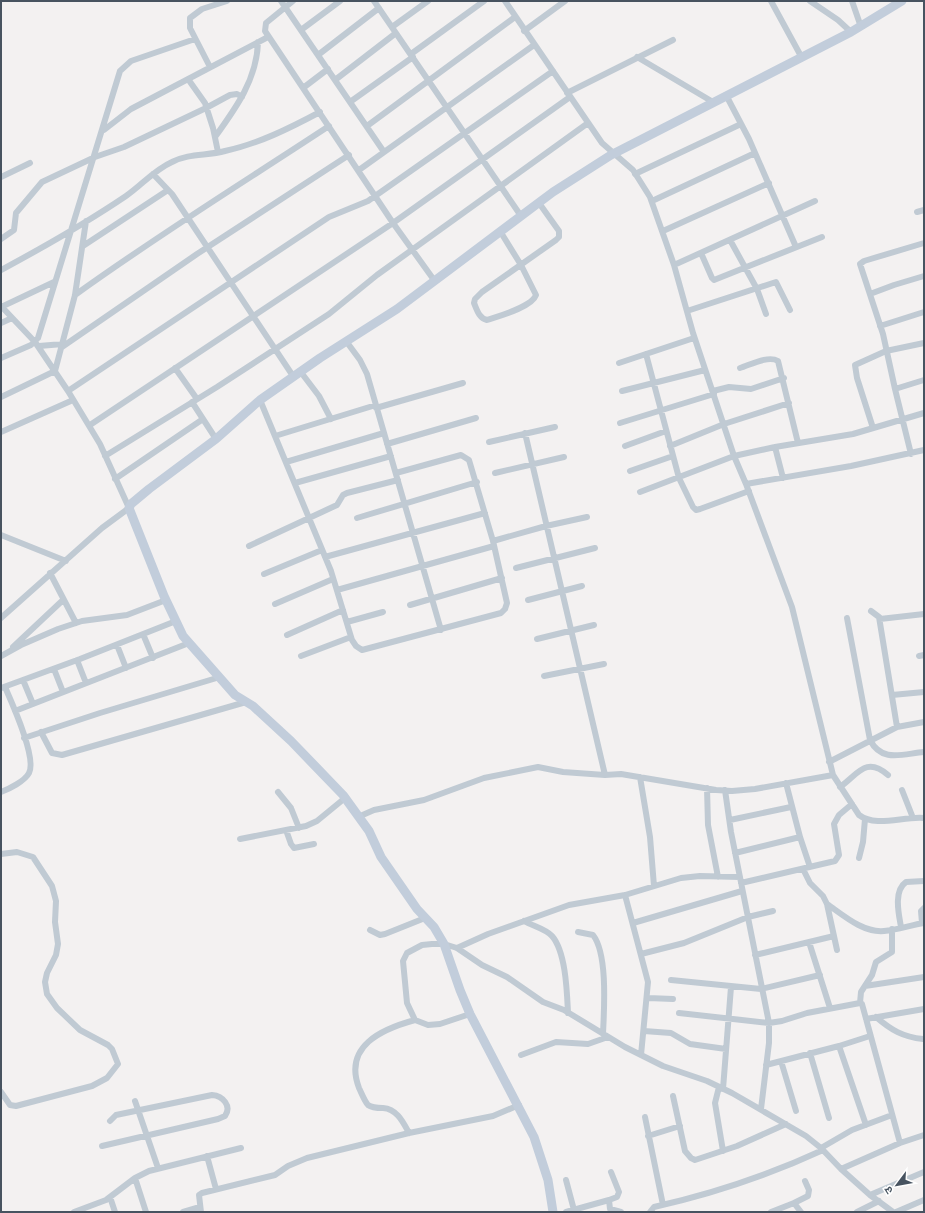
<svg xmlns="http://www.w3.org/2000/svg" width="925" height="1213" font-family="Figtree,'Noto Sans Devanagari',sans-serif">
  <style>
    .lines { fill: none; stroke-linecap: round; stroke-linejoin: round }
    .street { stroke: #c0cad3; stroke-width: 6 }
    .secondary { stroke: #c2cddb; stroke-width: 9 }
  </style>
  <rect width="100%" height="100%" fill="#f3f1f1"/>
  <g class="lines">
    <path class="street" d="M281,1L384,152
      M293,1L266,23L265,31L393,223L434,280
      M374,1L521,216
      M505,1L602,143L633,170L650,197L674,265L693,333L734,456L746,484L792,607L833,775
      M771,1L802,58
      M810,1L838,20L851,32
      M852,1L861,27
      M392,27L428,1
      M301,30L340,1
      M524,31L565,1
      M411,54L484,1
      M318,55L379,8
      M637,57L713,102
      M210,67L190,28V18L202,9L227,1
      M188,79L205,103L213,128L218,152
      M335,80L396,33
      M303,88L328,69
      M567,93L673,40
      M726,95L749,139L796,247
      M350,102L413,57
      M367,126L515,17
      M104,130L131,109L268,37
      M215,137C236,108 257,79 258,42
      M359,170L534,45
      M153,174L172,194L293,376
      M635,174L741,124
      M1,177L30,163
      M652,201L755,153
      M917,212L924,210
      M500,231L521,265L536,295C532,307 499,316 487,320C479,318 477,310 474,303L475,299L482,292L556,240L559,237V231L539,203
      M663,231L769,183
      M1,239L14,230L16,213L42,182L95,157L124,147L206,108L230,95L237,94L242,97
      M730,240L757,289L766,314
      M83,246L168,190
      M701,253L712,278L714,280L822,237
      M674,265L815,201
      M1,270C44,247 86,223 126,196C142,185 154,170 172,162C189,153 207,156 225,151C258,144 290,128 320,112
      M870,294L894,285L924,276
      M75,295C158,235 244,182 329,126
      M1,306L35,342L68,391L100,444L129,508L102,528L1,618
      M1,307L54,282
      M687,311L776,282L790,310
      M1,323L12,318
      M880,326L924,312
      M346,341L360,360L367,374L441,630
      M39,346L63,344
      M62,347L197,254L349,155
      M646,354L679,478L693,507L696,510L700,509L749,491
      M1,358L31,345L38,338L120,71L131,61L195,39
      M619,363L694,338
      M175,368L197,399
      M740,368C750,365 768,355 778,361L798,443
      M300,371L319,396L331,419
      M895,389L883,334L860,264L864,261L924,243
      M68,391L329,217L368,201L553,71
      M622,391L705,370
      M713,391L729,387L751,389L784,378
      M1,397L55,371L75,295L86,221
      M260,400L331,571L352,640L356,646L362,650L501,613L505,609L507,603L493,541L469,460L461,455L396,473
      M192,402L216,439
      M376,408L463,383
      M620,423L714,394
      M90,425L393,223L570,97
      M873,428L857,378L855,365L886,351L924,343
      M1,432L73,400
      M525,433L605,775
      M275,436L376,405
      M489,442L555,427
      M387,444L476,418
      M625,446L666,431
      M670,446L724,424L789,403
      M775,447L783,478
      M911,454L895,389L924,380
      M105,456L217,387L329,314L377,275L588,123
      M286,462L384,433
      M630,471L673,456
      M495,473L564,457
      M115,479L203,419
      M295,483L391,456
      M746,484L851,466L924,450
      M640,492L734,456L775,447L853,434L924,413
      M357,518L477,482
      M1,535L66,561
      M493,541L546,526L587,517
      M249,546L337,505L343,495L347,493L398,480
      M325,557L485,513
      M516,568L595,548
      M50,573L76,623
      M264,574L322,550
      M337,590L494,546
      M528,600L582,586
      M275,604L333,579
      M410,605L502,578
      M871,611L879,617L897,727
      M847,618L870,740C882,763 902,754 924,752
      M880,619L924,614
      M347,622L383,612
      M143,634L153,658
      M287,635L343,610
      M537,639L594,625
      M117,645L126,668
      M13,647L63,600
      M1,656L21,645L58,629L82,621L127,615L166,600
      M301,656L351,637
      M919,656L924,655
      M77,660L86,683
      M54,669L63,692
      M544,676L604,664
      M23,680L33,704
      M1,688L80,659L176,621
      M892,695L924,692
      M15,711L189,643
      M41,732L52,753L62,755L246,702
      M24,738L100,713L220,677
      M829,762L897,727L924,722
      M640,777L650,837L654,886
      M786,783L800,837L810,867
      M840,787C858,774 866,756 888,775
      M707,788L708,825L718,877
      M725,790L731,832L769,1023V1043L761,1109
      M902,790L913,818
      M1,792C9,789 25,781 29,773C37,758 12,703 5,687
      M278,792L291,808L299,828
      M358,817L374,810L424,800L484,778L538,767L563,772L605,775L621,774L716,790L732,791L755,789L833,775L859,815C876,828 903,816 924,818
      M730,820L791,807
      M286,830L291,844L294,848L314,844
      M240,839L306,826L317,821L345,798
      M735,853L800,837
      M1,854L17,852L33,857L52,886L56,901L55,922L58,944L56,955L47,973L45,982L47,994L57,1008L80,1030L108,1045L112,1049L118,1064L107,1078L92,1086L16,1106L10,1105L1,1092
      M859,858L863,842L865,819
      M803,869L810,883L823,896L827,904L837,950
      M741,883L835,861L839,855L834,824L839,815L852,804
      M625,895L648,982L641,1055
      M827,904C843,915 863,933 884,931C897,930 911,925 924,923
      M524,921C533,926 546,929 552,936C566,952 567,993 568,1013
      M633,923L742,891
      M922,923L921,911L924,908
      M901,927C899,915 893,891 906,882L924,881
      M370,930L380,935L385,934L425,918
      M578,932L593,935C608,954 604,1010 603,1034
      M809,942L830,1008
      M457,948L488,934L569,905L625,895L681,878L700,876L740,877
      M641,954L684,943L748,917L773,911
      M755,955L834,936
      M671,980L761,989L820,975
      M865,986L924,977
      M648,998L673,999
      M860,1003L861,992L872,975L876,962L892,952V929
      M679,1013L769,1023L782,1021L807,1013L860,1003L862,1004L900,1143
      M470,1014L440,1024L428,1025L415,1020L407,1003L403,961L407,953L422,945L432,944H444L457,948L482,965L507,977L543,1002L564,1010L625,1047L663,1066L707,1081L732,1093L806,1136L821,1148L841,1169L870,1195L893,1212
      M876,1017C891,1030 903,1037 923,1039
      M866,1019L924,1009
      M644,1031L671,1033L690,1044L726,1049
      M839,1046L870,1036
      M810,1053L829,1118
      M521,1055L556,1042L588,1044L608,1037
      M781,1061L796,1111
      M766,1065L839,1046L866,1125
      M719,1087L715,1103L723,1151
      M723,1089L731,987
      M673,1096L685,1151L691,1158L695,1160L737,1146L786,1124
      M135,1101L158,1168
      M645,1117L663,1205
      M409,1133C403,1122 397,1109 383,1108C377,1108 372,1108 368,1105C364,1100 362,1094 359,1088C343,1046 382,1029 415,1020
      M648,1136L680,1126
      M102,1146L218,1119L225,1116C232,1106 223,1096 212,1095L116,1115L110,1121
      M821,1148L852,1130L892,1115
      M207,1156L216,1189
      M841,1169L900,1143L924,1135
      M135,1178L146,1212
      M566,1180L574,1210
      M870,1195L924,1172
      M110,1197L115,1212
      M609,1200L617,1197L619,1192L611,1172
      M794,1203L808,1196L809,1190L805,1181
      M74,1212L106,1200L135,1178L149,1171L241,1148
      M183,1212L200,1207
      M201,1212L199,1195L202,1193L275,1175L288,1166L307,1158L409,1133L493,1116L519,1105
      M566,1212L609,1200L610,1209L621,1212
      M650,1212L654,1207C712,1194 769,1175 823,1150
      M771,1212L794,1203L801,1212
      M857,1212L879,1201
      M896,1212L924,1200"/>
    <path class="secondary" d="M553,1212L548,1180L534,1137L470,1014L460,990L444,944L434,927L417,909L381,857L369,831L343,795L291,741L253,706L235,695L183,636L164,596L129,508L131,504L149,489L216,439L260,400L320,358L397,309L553,192L611,155L851,32L902,1"/>
  </g>
  <rect width="925" height="1213" fill="none" stroke="#475360" stroke-width="4"/>
  <g transform="translate(897 1185) rotate(238)" stroke="#ffffff" stroke-width="3" paint-order="stroke">
  <path d="M0-3L7 15L0 10L-7 15Z" fill="#475360"/>
  <text y="-6" font-size="11" font-weight="bold" text-anchor="middle" fill="#475360">उ</text>
  </g>
</svg>
